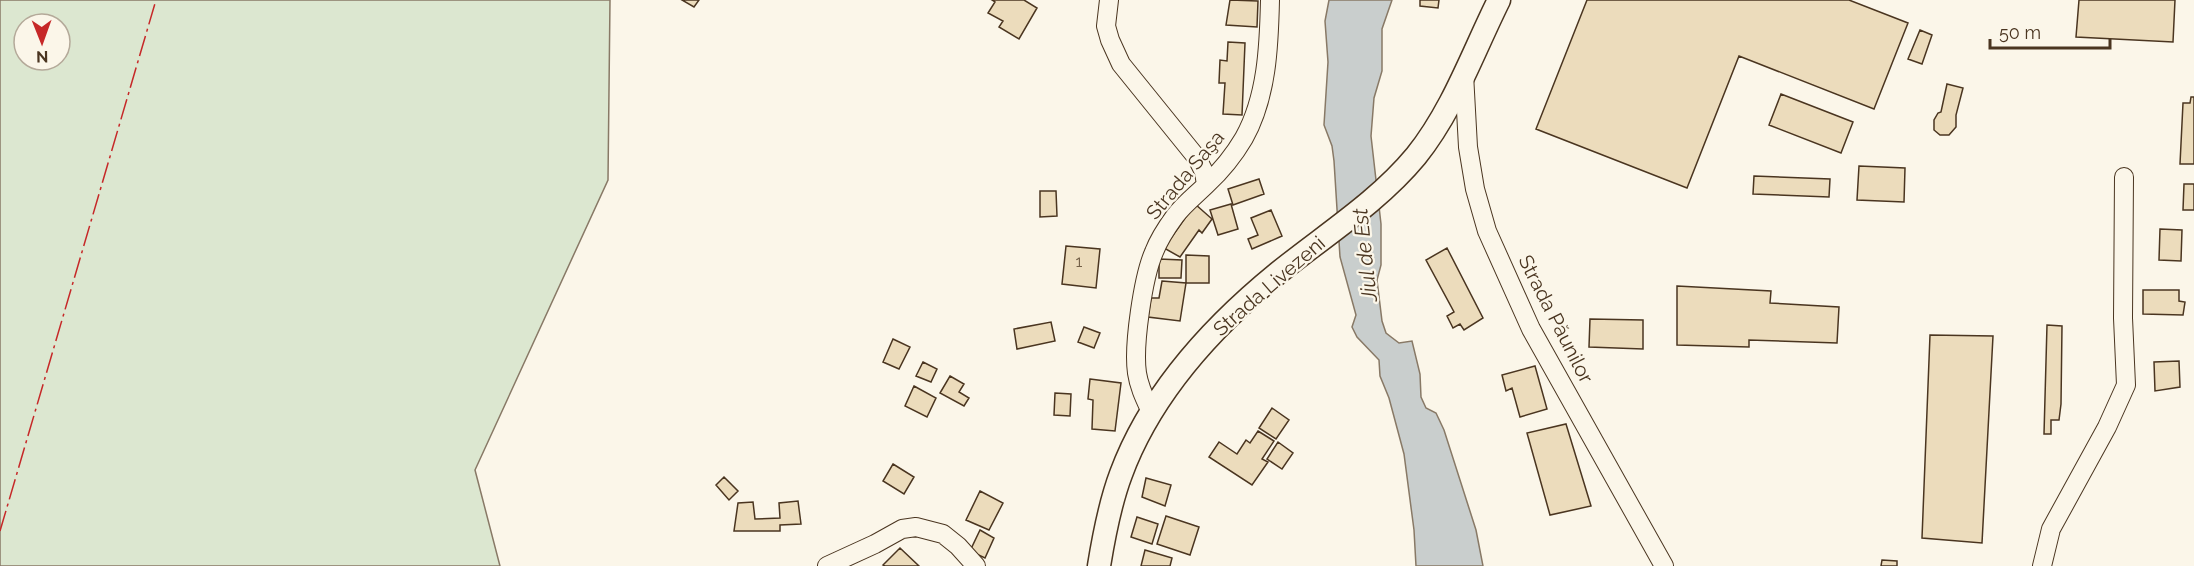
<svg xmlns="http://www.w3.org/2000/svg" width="2194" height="566" font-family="Raleway,sans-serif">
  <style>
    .green { fill: #dce7d0; stroke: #887966; stroke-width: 1.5; fill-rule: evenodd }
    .water { fill: #c9cecd; stroke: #887966; stroke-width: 1.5 }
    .building { fill: #ecdcbc; stroke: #4a3520; stroke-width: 1.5 }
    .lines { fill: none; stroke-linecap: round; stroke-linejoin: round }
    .minor-casing { stroke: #4a3520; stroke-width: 20 }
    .major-casing { stroke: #4a3520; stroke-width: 25 }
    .minor { stroke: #fbf6e9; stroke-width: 18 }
    .major { stroke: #fbf6e9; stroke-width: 22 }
    .power { stroke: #c62828; stroke-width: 1.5; stroke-dasharray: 21 4.5 3 4.5; stroke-linecap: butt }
    .labels { text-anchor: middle; stroke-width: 4.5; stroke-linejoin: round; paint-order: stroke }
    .number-label { font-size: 16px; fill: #725f47 }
    .street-label { font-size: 20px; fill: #4a3520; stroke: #fbf6e9 }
    .water-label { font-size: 21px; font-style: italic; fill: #4a3520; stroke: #fbf6e9 }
  </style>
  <rect width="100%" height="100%" fill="#fbf6e9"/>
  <path class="green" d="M0,0H610L608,180L475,470L500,566H0ZM24,24H60V60H24Z"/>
  <path class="water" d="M1329,0H1392L1382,29V71L1374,98L1371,136L1381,224V265L1377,280L1382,321L1386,333L1399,343L1412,341L1420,374L1421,397L1426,408L1436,413L1444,430L1476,530L1483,566H1416L1414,530L1404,454L1389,398L1380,376L1379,360L1357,337L1352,327L1356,315L1340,257L1334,161L1332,146L1324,125L1328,62L1325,21Z"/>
  <path class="building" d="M682,0H699L694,7Z
    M992,0H1024L1037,8L1019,39L999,27L1003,21L988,13L995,2Z
    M1230,0L1258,1L1257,27L1226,25Z
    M1420,0H1439L1438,8L1420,6Z
    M1587,0H1849L1908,23L1874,109L1739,56L1687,188L1536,129Z
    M2079,0H2175L2173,42L2076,37Z
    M1920,30L1932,35L1922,64L1908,59Z
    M1228,42L1245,43L1242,115L1223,114L1225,83H1219L1220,60L1227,61Z
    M1947,84L1963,88L1956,115V127L1949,135H1940L1934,130V120L1938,113L1941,112Z
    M1781,94L1853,122L1841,153L1769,125Z
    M2191,97H2194V164H2180L2183,103H2190Z
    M1859,166L1905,168L1904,202L1857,200Z
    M1754,176L1830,179L1829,197L1753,194Z
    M1259,179L1264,194L1233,205L1228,189Z
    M2184,184H2194V210H2183Z
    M1040,191H1056L1057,216L1040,217Z
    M1195,204L1212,219L1202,233L1199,230L1180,257L1164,248Z
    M1231,204L1238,229L1218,235L1210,210Z
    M1271,210L1282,236L1252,249L1248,239L1258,235L1251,218Z
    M2160,229L2182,230L2181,261L2159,260Z
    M1066,246L1100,249L1096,288L1062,284Z
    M1447,248L1483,318L1464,330L1460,324L1453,328L1447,316L1454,312L1426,260Z
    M1186,255L1209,256V283H1186Z
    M1159,259L1182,260L1181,278H1159Z
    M1162,281L1186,283L1180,321L1148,317L1151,298H1159Z
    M1677,286L1771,291L1770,303L1839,307L1837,343L1749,340V347L1677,345Z
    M2143,290H2179V301L2185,302L2183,315L2143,314Z
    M1590,319L1643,320V349L1589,347Z
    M1051,322L1055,341L1017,349L1014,329Z
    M2047,325L2062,326L2061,404L2059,420H2051V434H2044Z
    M1084,327L1100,333L1094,348L1078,342Z
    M1930,335L1993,336L1982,543L1922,538Z
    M893,339L910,347L899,369L883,362Z
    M2179,361L2180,387L2155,391L2154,362Z
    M923,362L937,369L931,382L916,376Z
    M1535,366L1547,409L1520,417L1512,388L1506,391L1502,375Z
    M950,376L964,384L959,392L969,398L964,406L940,393Z
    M1090,379L1121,383L1115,431L1092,429L1093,400L1088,399Z
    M914,386L936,398L927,417L905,406Z
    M1055,393L1071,394L1070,416L1054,415Z
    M1272,408L1289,420L1276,439L1259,428Z
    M1566,424L1591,506L1550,515L1527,433Z
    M1258,431L1274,441L1262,459L1268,462L1252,485L1209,457L1219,442L1237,454L1246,440L1250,443Z
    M1278,442L1293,453L1282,469L1267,459Z
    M893,464L914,477L904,494L883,481Z
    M724,477L738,491L729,500L716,485Z
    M1146,478L1171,485L1165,506L1142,497Z
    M980,491L1003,503L989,530L966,520Z
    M798,501L801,524L780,525V531H734L738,503L753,502L755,519L780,518L779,503Z
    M1166,516L1199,527L1190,555L1157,544Z
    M1137,517L1158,524L1152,544L1131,537Z
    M980,530L994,538L985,558L970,551Z
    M900,548L919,566H885L883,565Z
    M1145,550L1172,558L1170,566H1141Z
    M1882,560L1897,561V566H1881Z"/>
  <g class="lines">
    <defs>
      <path id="minor" d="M1109,0L1106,26L1110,40L1121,64L1197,158L1204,172L1206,185
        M1464,74L1468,147L1475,189L1487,231L1531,329L1664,566
        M1151,412C1145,399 1139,387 1137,373C1133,346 1143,277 1154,252C1159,239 1167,227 1175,216C1184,204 1196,195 1207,184C1221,171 1234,155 1244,138C1267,97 1269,46 1270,0
        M827,566L875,544L902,529L916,527L943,534L958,546L976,566
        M2042,566L2051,529L2107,427L2126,385L2123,318L2124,177"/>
      <path id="major" d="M1099,566C1104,535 1110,503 1121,474C1151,393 1213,326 1278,273C1325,235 1378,202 1416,156C1453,110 1473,52 1499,0"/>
    </defs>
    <use href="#minor" class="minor-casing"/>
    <use href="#major" class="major-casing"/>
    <use href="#minor" class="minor"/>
    <use href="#major" class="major"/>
    <path class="power" d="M0,531L156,0"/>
  </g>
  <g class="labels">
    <g class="number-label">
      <text x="1079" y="267">1</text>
    </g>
    <g class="street-label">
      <text transform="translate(1185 175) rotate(-50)" y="7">Strada Saşa</text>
      <text transform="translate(1269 286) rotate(-41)" y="7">Strada Livezeni</text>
      <text transform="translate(1556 319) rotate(63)" y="7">Strada Păunilor</text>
    </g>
    <g class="water-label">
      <text transform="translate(1365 255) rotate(-96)" y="7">Jiul de Est</text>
    </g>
  </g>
  <g transform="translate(42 42) rotate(179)"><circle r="28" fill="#fbf6e9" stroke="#b4a999" stroke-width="1.5"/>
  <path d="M0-4.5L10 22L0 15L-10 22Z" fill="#c62828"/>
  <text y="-9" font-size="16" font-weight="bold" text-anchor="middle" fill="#4a3520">N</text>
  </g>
  <path d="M1990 39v9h120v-9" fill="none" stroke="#4a3520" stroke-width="3"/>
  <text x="1999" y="39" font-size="18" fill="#4a3520" stroke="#fbf6e9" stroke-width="4.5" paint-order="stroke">50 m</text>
</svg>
